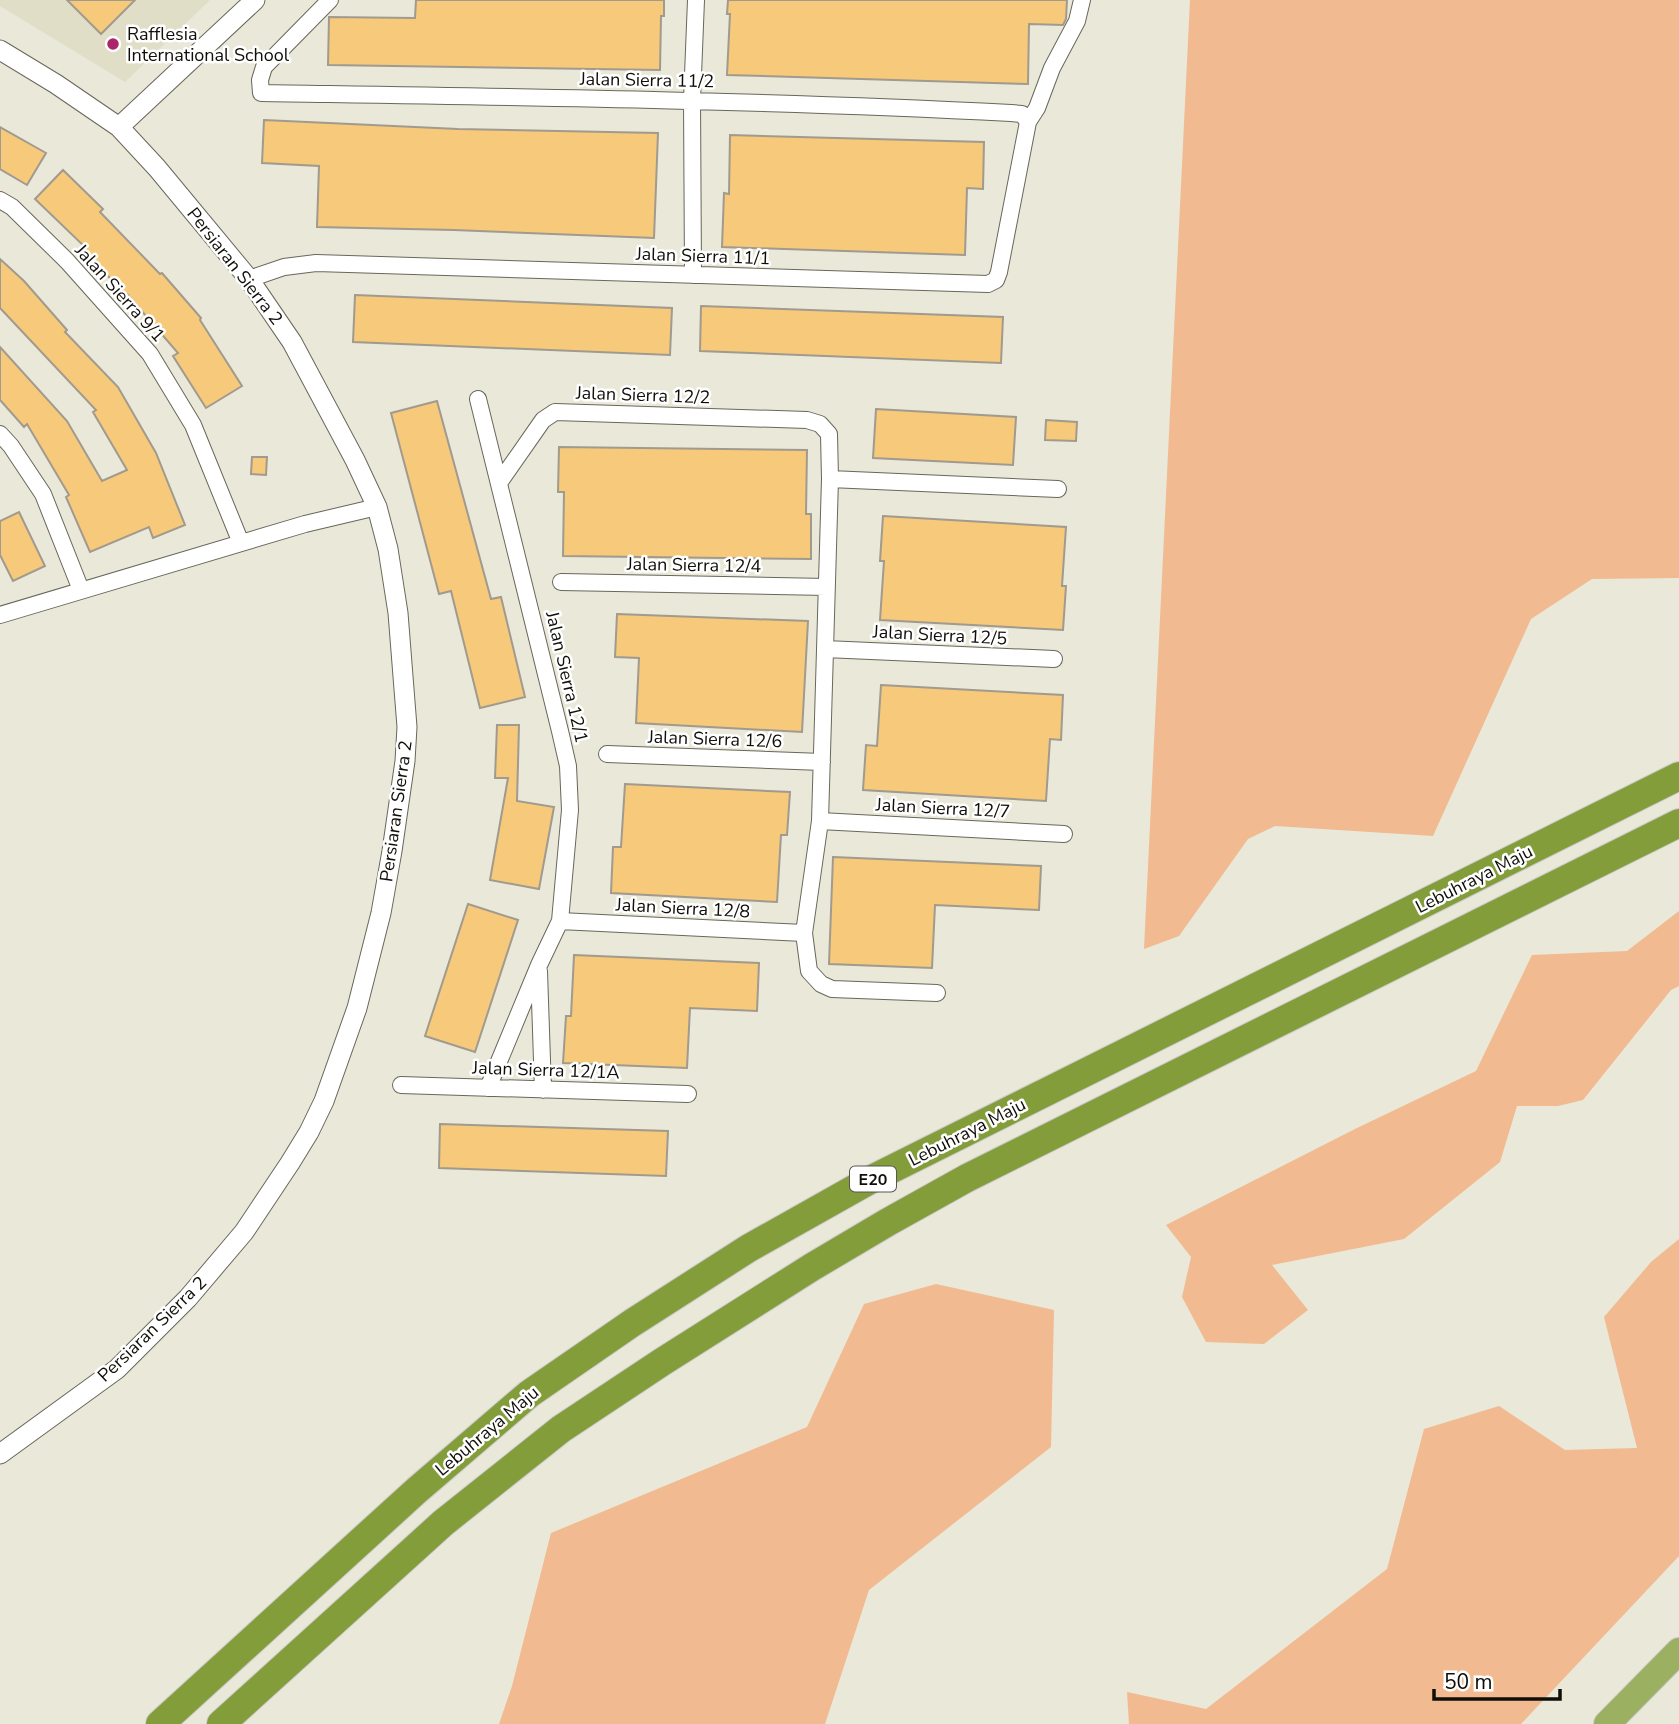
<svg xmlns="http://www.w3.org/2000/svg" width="1679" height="1724" font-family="'Nunito Sans',sans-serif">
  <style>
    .built { fill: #e1dec8 }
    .green { fill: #f1ba90 }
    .building { fill: #f7c97a; stroke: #a19a8e; stroke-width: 2 }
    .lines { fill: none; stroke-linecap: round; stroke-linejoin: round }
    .minor-casing { stroke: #68675a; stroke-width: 18 }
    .tertiary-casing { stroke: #68675a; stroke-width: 21 }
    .trunk-casing { stroke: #cacac9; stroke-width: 28 }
    .motorway-casing { stroke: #cacac9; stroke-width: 30 }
    .minor { stroke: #fff; stroke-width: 16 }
    .tertiary { stroke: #fff; stroke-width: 19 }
    .trunk { stroke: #9cb062; stroke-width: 26 }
    .motorway { stroke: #839d3a; stroke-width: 28 }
    .poi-dot { fill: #ac2469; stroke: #fff; stroke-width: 2.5 }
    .labels { text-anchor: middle; stroke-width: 5; stroke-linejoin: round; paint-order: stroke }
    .shield { fill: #fff; stroke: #575653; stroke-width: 2 }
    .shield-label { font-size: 16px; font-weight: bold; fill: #0f0e09 }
    .poi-label { font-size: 18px; fill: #0f0e09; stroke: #fff; text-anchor: start }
    .street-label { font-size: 18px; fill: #0f0e09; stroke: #fff }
  </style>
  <rect width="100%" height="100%" fill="#e9e8d9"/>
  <path class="built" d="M0,0H210L125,82L0,6Z"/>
  <path class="green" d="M1190,0H1679V578L1592,579L1531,619L1433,836L1275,826L1248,839L1179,936L1144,949Z
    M1679,911V986L1671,990L1583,1100L1558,1106H1517L1500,1162L1404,1239L1272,1265L1308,1310L1264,1344L1206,1342L1182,1297L1191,1257L1166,1225L1355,1129L1476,1071L1532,955L1627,951Z
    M1679,1239V1556L1521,1724H1129L1127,1692L1206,1709L1387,1569L1424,1429L1499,1406L1565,1450L1637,1448L1604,1317L1651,1262Z
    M936,1284L1054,1310L1051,1447L869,1590L825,1724H499L512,1686L551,1533L807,1427L864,1304Z"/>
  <path class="building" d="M67,0H135L101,34Z
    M416,0H664V16H661L660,70L328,65L329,17L415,18Z
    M728,0H1067L1066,19L1063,25L1029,24L1028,84L727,75L730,14H727Z
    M264,120L458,129L658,133L654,238L454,230L317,227L319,166L262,163Z
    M0,127L46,153L27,185L0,169Z
    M730,135L984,142L983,189L967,188L965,255L722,247L724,193L729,194Z
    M63,170L103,209L100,212L160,274L162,273L201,318L200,320L242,386L206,408L173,356L178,353L127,294L126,295L83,250L86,248L35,199Z
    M0,259L24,281L67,330L65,332L118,387L156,453L185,525L153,538L149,527L90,552L66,497L69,495L27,424L24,427L0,400V347L67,421L102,481L127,470L93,412L96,410L0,308Z
    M355,295L672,308L670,355L353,342Z
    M701,306L1003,317L1001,363L700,351Z
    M437,401L491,599L501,597L525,697L480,708L451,591L439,594L391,413Z
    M876,409L1016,417L1013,465L873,458Z
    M1046,420L1077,422L1076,441L1045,440Z
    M559,447L807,450L806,514H811V559L563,556L564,492H558Z
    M252,457H267L266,475L251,474Z
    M19,512L45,566L13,581L0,555V521Z
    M883,516L1066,527L1062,586H1066L1063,630L880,620L884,561H880Z
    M617,614L808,621L802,732L636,723L639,658L615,657Z
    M881,685L1063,695L1061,740L1050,739L1046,801L863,790L866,745L877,746Z
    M497,725H519L517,801L554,807L539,889L490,880L508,778H495Z
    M625,784L790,792L787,835H781L777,902L611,893L613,847H621Z
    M833,857L1041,866L1039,910L935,905L932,968L829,964Z
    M468,904L518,920L475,1052L425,1036Z
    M574,955L759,963L757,1011L690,1008L687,1068L563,1063L566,1016H571Z
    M440,1124L668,1131L666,1176L439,1168Z"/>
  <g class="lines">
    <defs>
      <path id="minor" d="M330,0L264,67L260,80L261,93C511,97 761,100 1011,113L1022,114L1028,122
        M0,200L12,207L67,261L150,354L193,425L241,543
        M693,275L692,100L696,0
        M249,279L284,267L316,263L988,284L996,280L999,272L1028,122L1037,108L1052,68L1077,21L1082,0
        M478,399L560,731L568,766L570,810L560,921L539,965L488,1088
        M0,434L11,446L43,494L81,590
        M830,479L1058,489
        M499,483L543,420L555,412L807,420L820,424L829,434L830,479L820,821L804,933L809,971L821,984L832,989L937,993
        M561,582L827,587
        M0,615L305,524L377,507
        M825,649L1054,659
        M607,754L822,762
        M820,821L1064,834
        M560,921L804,933
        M539,971L543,1090
        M401,1085L688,1094"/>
      <path id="tertiary" d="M0,50L56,84L119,127L157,168L249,279L292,342L355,460L377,507L388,549L398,613L407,727L405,761L392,851L381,913L357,1008L324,1101L309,1132L290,1163L244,1232L188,1298L117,1369L0,1454
        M119,127L255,0"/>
      <path id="trunk" d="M1607,1724L1679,1651"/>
      <path id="motorway" d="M160,1724L416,1491L529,1394L632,1323L749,1248L870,1180L1679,776
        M221,1724L443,1523L561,1429L662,1362L812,1267L888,1222L967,1178L1679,823"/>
    </defs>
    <use href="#minor" class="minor-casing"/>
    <use href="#tertiary" class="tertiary-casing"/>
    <use href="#trunk" class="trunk-casing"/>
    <use href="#motorway" class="motorway-casing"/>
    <use href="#minor" class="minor"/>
    <use href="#tertiary" class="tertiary"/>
    <use href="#trunk" class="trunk"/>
    <use href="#motorway" class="motorway"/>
  </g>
  <circle class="poi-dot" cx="113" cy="44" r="7"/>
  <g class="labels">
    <rect class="shield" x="850" y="1166.5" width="46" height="25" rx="5"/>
    <g class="shield-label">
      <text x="873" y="1185">E20</text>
    </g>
    <g class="poi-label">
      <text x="127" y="40">Rafflesia<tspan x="127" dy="21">International School</tspan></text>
    </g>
    <g class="street-label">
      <text transform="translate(647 80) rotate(1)" y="6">Jalan Sierra 11/2</text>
      <text transform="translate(703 256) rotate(2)" y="6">Jalan Sierra 11/1</text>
      <text transform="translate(235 266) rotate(52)" y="6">Persiaran Sierra 2</text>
      <text transform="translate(120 293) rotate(48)" y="6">Jalan Sierra 9/1</text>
      <text transform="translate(643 395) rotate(2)" y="6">Jalan Sierra 12/2</text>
      <text transform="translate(694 565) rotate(1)" y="6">Jalan Sierra 12/4</text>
      <text transform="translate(940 635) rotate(3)" y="6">Jalan Sierra 12/5</text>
      <text transform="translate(567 677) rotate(77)" y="6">Jalan Sierra 12/1</text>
      <text transform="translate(715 739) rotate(2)" y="6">Jalan Sierra 12/6</text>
      <text transform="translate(943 808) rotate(3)" y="6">Jalan Sierra 12/7</text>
      <text transform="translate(396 811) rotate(-82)" y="6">Persiaran Sierra 2</text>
      <text transform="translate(1474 879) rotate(-27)" y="6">Lebuhraya Maju</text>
      <text transform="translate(683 908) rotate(3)" y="6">Jalan Sierra 12/8</text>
      <text transform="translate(546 1070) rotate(2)" y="6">Jalan Sierra 12/1A</text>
      <text transform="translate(967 1132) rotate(-27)" y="6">Lebuhraya Maju</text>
      <text transform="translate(152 1329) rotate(-44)" y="6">Persiaran Sierra 2</text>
      <text transform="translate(487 1431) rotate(-40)" y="6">Lebuhraya Maju</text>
    </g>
  </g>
  <path d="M1434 1689v10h126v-10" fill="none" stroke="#0f0e09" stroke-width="3.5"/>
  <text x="1444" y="1689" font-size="21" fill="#0f0e09" stroke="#ffffff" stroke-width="5" paint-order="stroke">50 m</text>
</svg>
